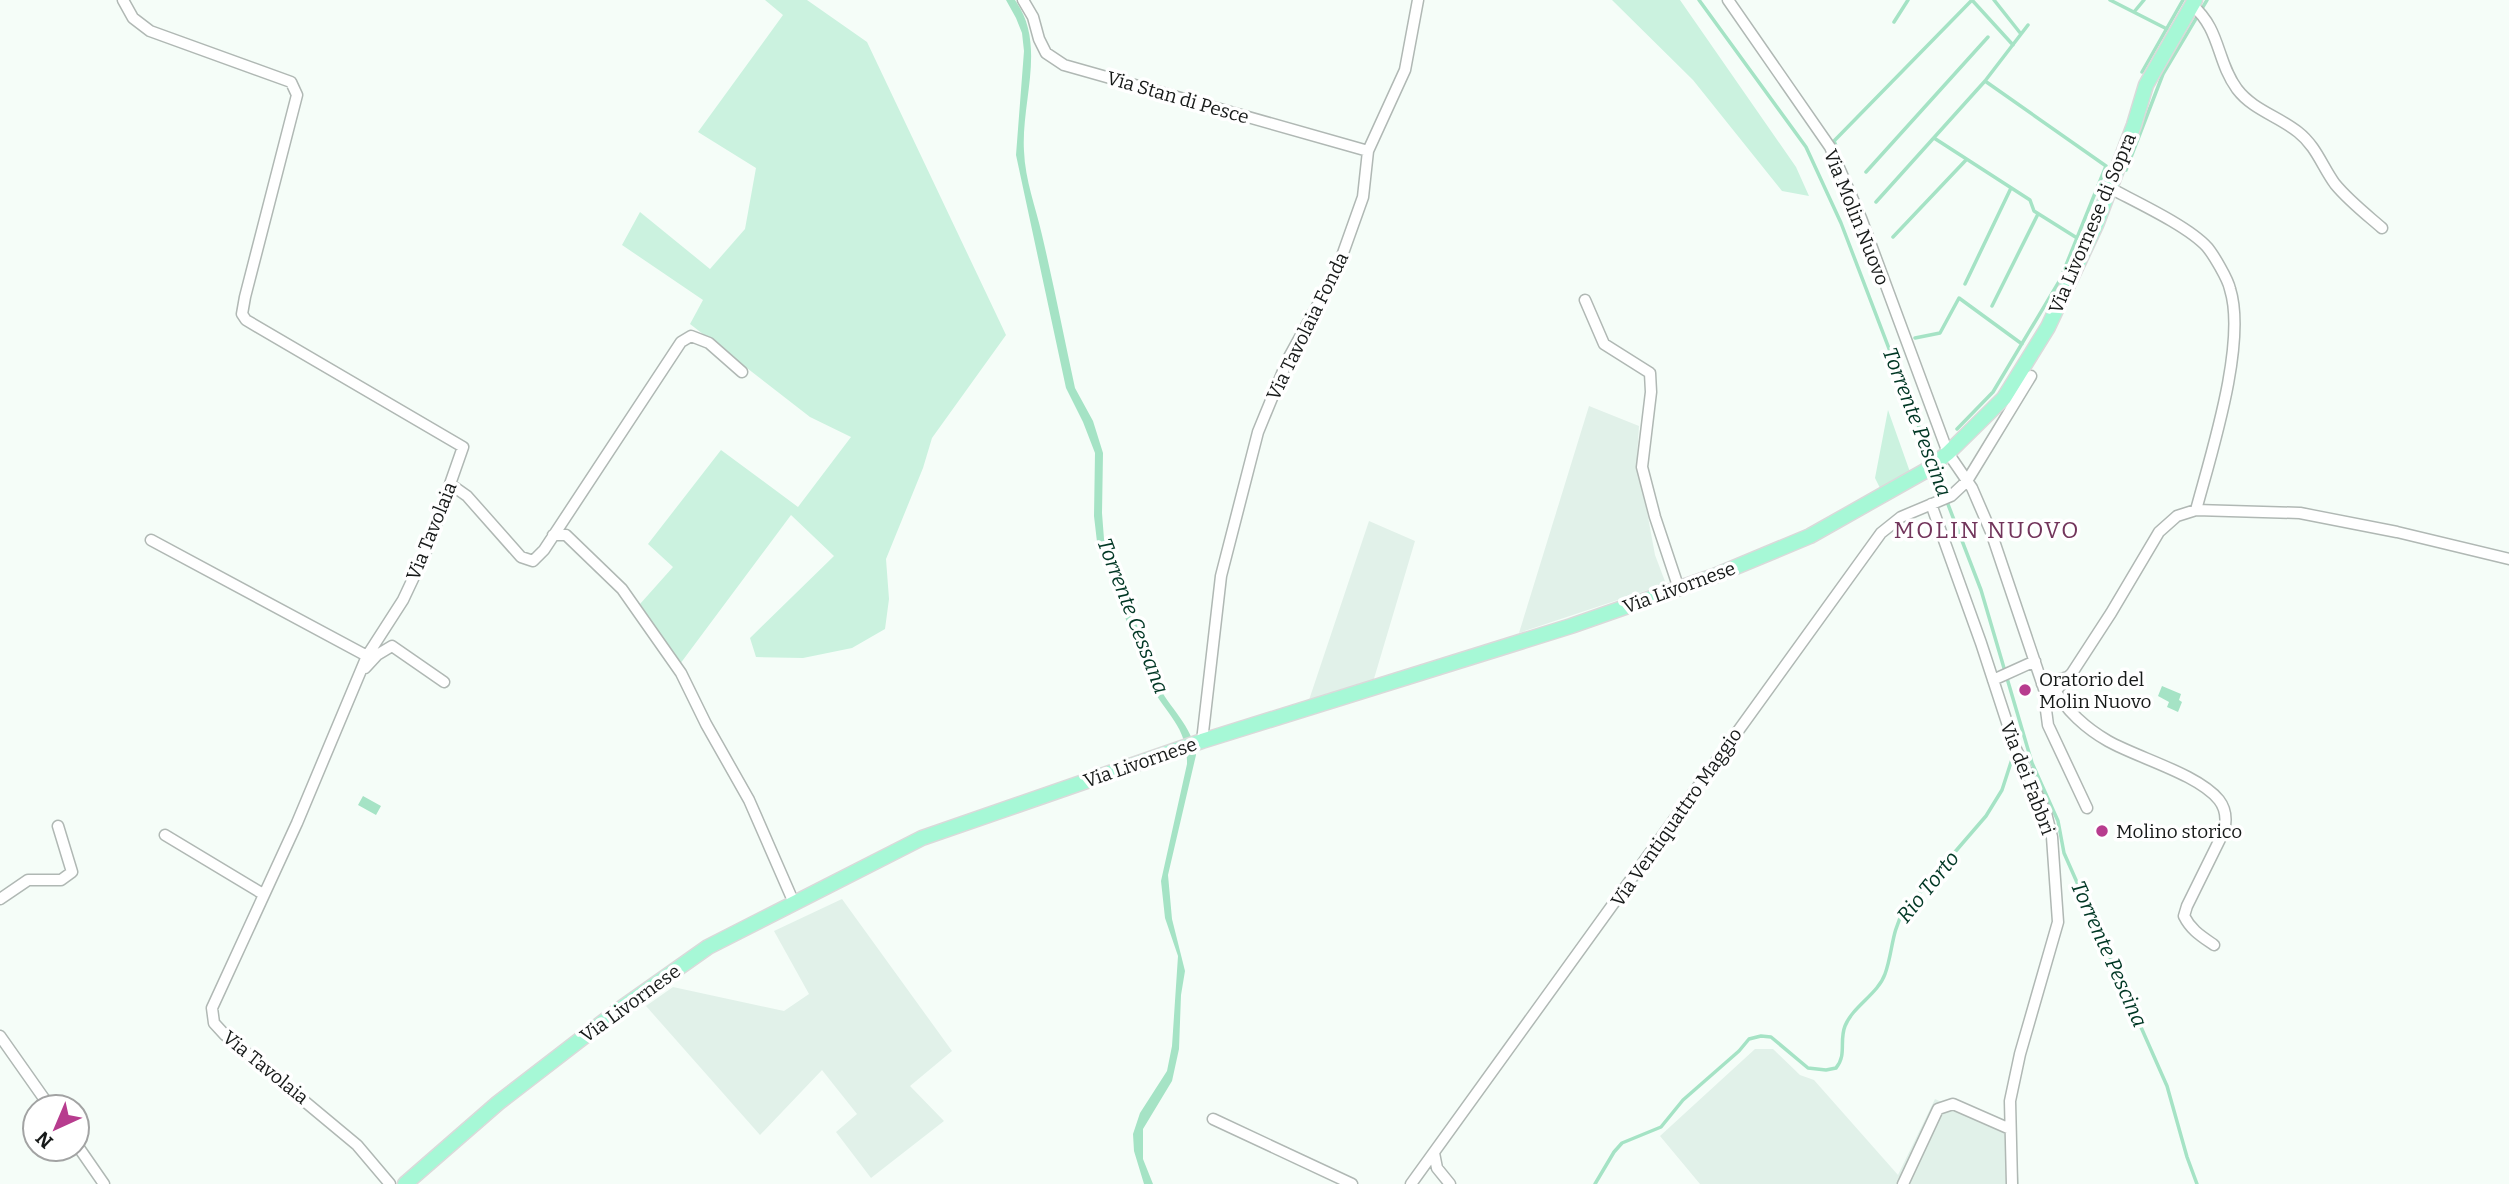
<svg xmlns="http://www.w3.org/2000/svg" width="2509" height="1184" font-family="Bitter,serif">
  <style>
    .built { fill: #e1f1e9 }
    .green { fill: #cbf2df }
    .water { fill: #a5e3c5 }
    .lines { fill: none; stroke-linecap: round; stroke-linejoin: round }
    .stream { stroke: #a5e3c5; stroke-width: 3.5 }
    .minor-casing { stroke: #b0b8b4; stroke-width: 13 }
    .major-casing { stroke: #dadada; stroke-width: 17 }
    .minor { stroke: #fff; stroke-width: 10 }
    .major { stroke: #a6f8d6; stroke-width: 14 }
    .poi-dot { fill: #b73c8e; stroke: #fff; stroke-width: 2.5 }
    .labels { text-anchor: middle; stroke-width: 7; stroke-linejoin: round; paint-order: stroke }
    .street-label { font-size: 19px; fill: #171a19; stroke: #fff }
    .poi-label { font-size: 19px; fill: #171a19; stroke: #fff; text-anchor: start }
    .water-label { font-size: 21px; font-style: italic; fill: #003724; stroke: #fff }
    .quarter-label { font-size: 23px; letter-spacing: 2px; fill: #72355b; stroke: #fff }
  </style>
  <rect width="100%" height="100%" fill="#f5fdf8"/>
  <path class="built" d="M1589,406L1639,426L1637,457L1655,555L1666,584L1519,633Z
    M1369,521L1415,541L1373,682L1309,700Z
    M842,899L952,1051L910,1086L944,1121L871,1178L836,1132L857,1114L822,1070L760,1135L646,1006L673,987L784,1011L809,994L774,931Z
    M1755,1049H1773L1800,1075L1814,1080L1898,1175L1935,1099L2015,1135L2019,1184H1700L1660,1136Z"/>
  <path class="green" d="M765,0H807L867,42L1006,335L932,438L923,468L886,559L889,599L885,629L852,648L803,658L756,657L750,638L834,556L791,515L680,664L640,604L673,567L648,544L721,450L798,507L851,437L810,417L690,324L703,300L622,245L640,212L710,269L745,229L756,168L698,132L783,15Z
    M1612,0H1680L1796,167L1809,196L1782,191L1693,80Z
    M1888,410L1910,472L1881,490L1875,478Z"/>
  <path class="water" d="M1006,0H1015C1047,44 1021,101 1024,151C1025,180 1036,208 1042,235C1054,286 1064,337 1075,388L1093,421L1103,453L1102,513L1104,539L1120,576L1157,683C1169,708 1193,726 1196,755L1168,875L1172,919L1185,971L1181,995L1179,1049L1172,1081L1143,1129V1159L1153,1184H1144L1134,1151L1133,1134L1140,1113L1167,1071L1172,1046L1178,956L1165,918L1161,881L1187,764C1188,727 1166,715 1150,684L1097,542L1094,516L1095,453L1083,422L1066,388L1016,155L1024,51L1022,33L1016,18Z
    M2162,686L2181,694L2179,700L2182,702L2178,712L2167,707L2169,702L2158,696Z
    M363,796L381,806L376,815L358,805Z"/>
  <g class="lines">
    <path class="stream" d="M1699,0L1806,147L1841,223L1932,461
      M1972,0L2013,45
      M1994,0L2021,34
      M2110,0L2167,29
      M2134,12L2144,0
      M1894,22L1908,0
      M2142,72L2183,0
      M1934,138L2030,200L2034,211L2077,238
      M1843,164L1834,141L1972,0
      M2126,170L2163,74L2207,0
      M1866,172L1988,37
      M1876,202L1985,81L2028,25
      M1893,237L1966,160
      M1965,284L2011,188
      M1992,306L2038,214
      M1915,338L1940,333L1959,298L2022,344
      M1957,429L1993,392L2060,280L2106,166L1985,81
      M1934,468L1981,590L2032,763L2058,821L2064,853L2167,1086L2187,1157L2197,1184
      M1595,1184L1614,1152L1622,1143L1661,1127L1683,1100L1739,1051L1749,1039L1761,1036L1771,1037L1808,1068L1826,1070L1836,1068C1847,1055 1839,1041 1845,1026C1853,1006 1878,994 1885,974C1893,952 1891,932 1904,911L1986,816L2002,790L2014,753"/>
    <defs>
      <path id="minor" d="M123,0L133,18L150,31L291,82L297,95L245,297L242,314L246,320L463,447L428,547L403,600L367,656L297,823L212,1008L214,1023L225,1035L357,1145L390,1184
        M1023,0L1033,17L1039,39L1046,53L1064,65L1368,151
        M1728,0L1830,147L1861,218L1948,453L1972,488L1991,532L2044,689L2048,695L2053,694L2068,677
        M2192,5C2221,30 2216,60 2237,89C2253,110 2278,116 2298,132C2316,146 2322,166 2335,184C2349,201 2366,214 2382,228
        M2110,188C2136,202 2188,226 2207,247C2213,254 2228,279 2230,289C2247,343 2211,454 2196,510
        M1585,300L1604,344L1650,373L1651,392L1642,467L1655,517L1679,589
        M450,484L467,496L521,557L533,561L544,550L681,342L691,336L709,343L742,372
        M1931,504L1981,643L2015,747L2046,813L2052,837L2058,922L2020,1054L2010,1101L2012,1184
        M553,535H566L622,589L681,673L706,724L749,800L794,903
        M151,540L367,656
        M365,668L377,655L392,646L444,682
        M1993,680L2035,661
        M2042,684L2068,677L2072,673L2111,613L2159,532L2177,516L2196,510L2300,513L2397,532L2509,559
        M2054,688C2065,710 2087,729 2108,741C2138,758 2198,774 2219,800C2226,809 2227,819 2224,831L2187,906L2184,916C2191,930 2201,936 2214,945
        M2051,695L2046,710L2048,725L2087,808
        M1202,741L1221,576L1258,432L1288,359L1337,270L1363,197L1368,151L1405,70L1418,0
        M165,835L263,894
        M0,899L28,880H61L72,872L58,826
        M0,1036L50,1107
        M1213,1119L1352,1184
        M77,1145L104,1184
        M1434,1153L1437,1168L1450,1184
        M1411,1184L1881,533L1901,517L1951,496L1967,481L2031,376
        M1903,1184L1938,1109L1953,1104L2010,1129"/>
      <path id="major" d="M405,1184L498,1103L616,1012L708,947L922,838L1202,741L1571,626L1714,576L1810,536L1925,471L1948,453L2004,398L2048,327L2096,225L2134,125L2146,85L2195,0"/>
    </defs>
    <use href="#minor" class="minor-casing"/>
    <use href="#major" class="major-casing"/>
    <use href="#minor" class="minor"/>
    <use href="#major" class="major"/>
  </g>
  <g class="poi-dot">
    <circle cx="2025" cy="690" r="7"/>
    <circle cx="2102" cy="831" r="7"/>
  </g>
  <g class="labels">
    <g class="street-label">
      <text transform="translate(1178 97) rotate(16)" y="7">Via Stan di Pesce</text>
      <text transform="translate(1857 217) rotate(68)" y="7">Via Molin Nuovo</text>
      <text transform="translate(2092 223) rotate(-67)" y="7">Via Livornese di Sopra</text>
      <text transform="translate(1307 326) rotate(-64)" y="7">Via Tavolaia Fonda</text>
      <text transform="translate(431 531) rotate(-68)" y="7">Via Tavolaia</text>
      <text transform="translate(1679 587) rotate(-20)" y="7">Via Livornese</text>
      <text transform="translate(1140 762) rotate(-19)" y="7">Via Livornese</text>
      <text transform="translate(2028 778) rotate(69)" y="7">Via dei Fabbri</text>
      <text transform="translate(1676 817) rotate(-55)" y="7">Via Ventiquattro Maggio</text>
      <text transform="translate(630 1003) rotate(-36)" y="7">Via Livornese</text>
      <text transform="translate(266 1067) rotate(39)" y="7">Via Tavolaia</text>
    </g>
    <g class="poi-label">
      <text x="2039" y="686">Oratorio del<tspan x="2039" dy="22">Molin Nuovo</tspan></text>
      <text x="2116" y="838">Molino storico</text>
    </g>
    <g class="water-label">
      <text transform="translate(1917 422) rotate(69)" y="7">Torrente Pescina</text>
      <text transform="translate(1133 616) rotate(69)" y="7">Torrente Cessana</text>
      <text transform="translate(1928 887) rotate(-51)" y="7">Rio Torto</text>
      <text transform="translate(2109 954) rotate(66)" y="7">Torrente Pescina</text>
    </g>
    <g class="quarter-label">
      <text x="1987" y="538">MOLIN NUOVO</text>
    </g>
  </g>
  <g transform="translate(56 1128) rotate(224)"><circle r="33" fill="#ffffff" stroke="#a2a3a3" stroke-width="2"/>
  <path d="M0-5L12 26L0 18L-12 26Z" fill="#b73c8e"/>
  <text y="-10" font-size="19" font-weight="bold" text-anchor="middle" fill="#171a19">N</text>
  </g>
</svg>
